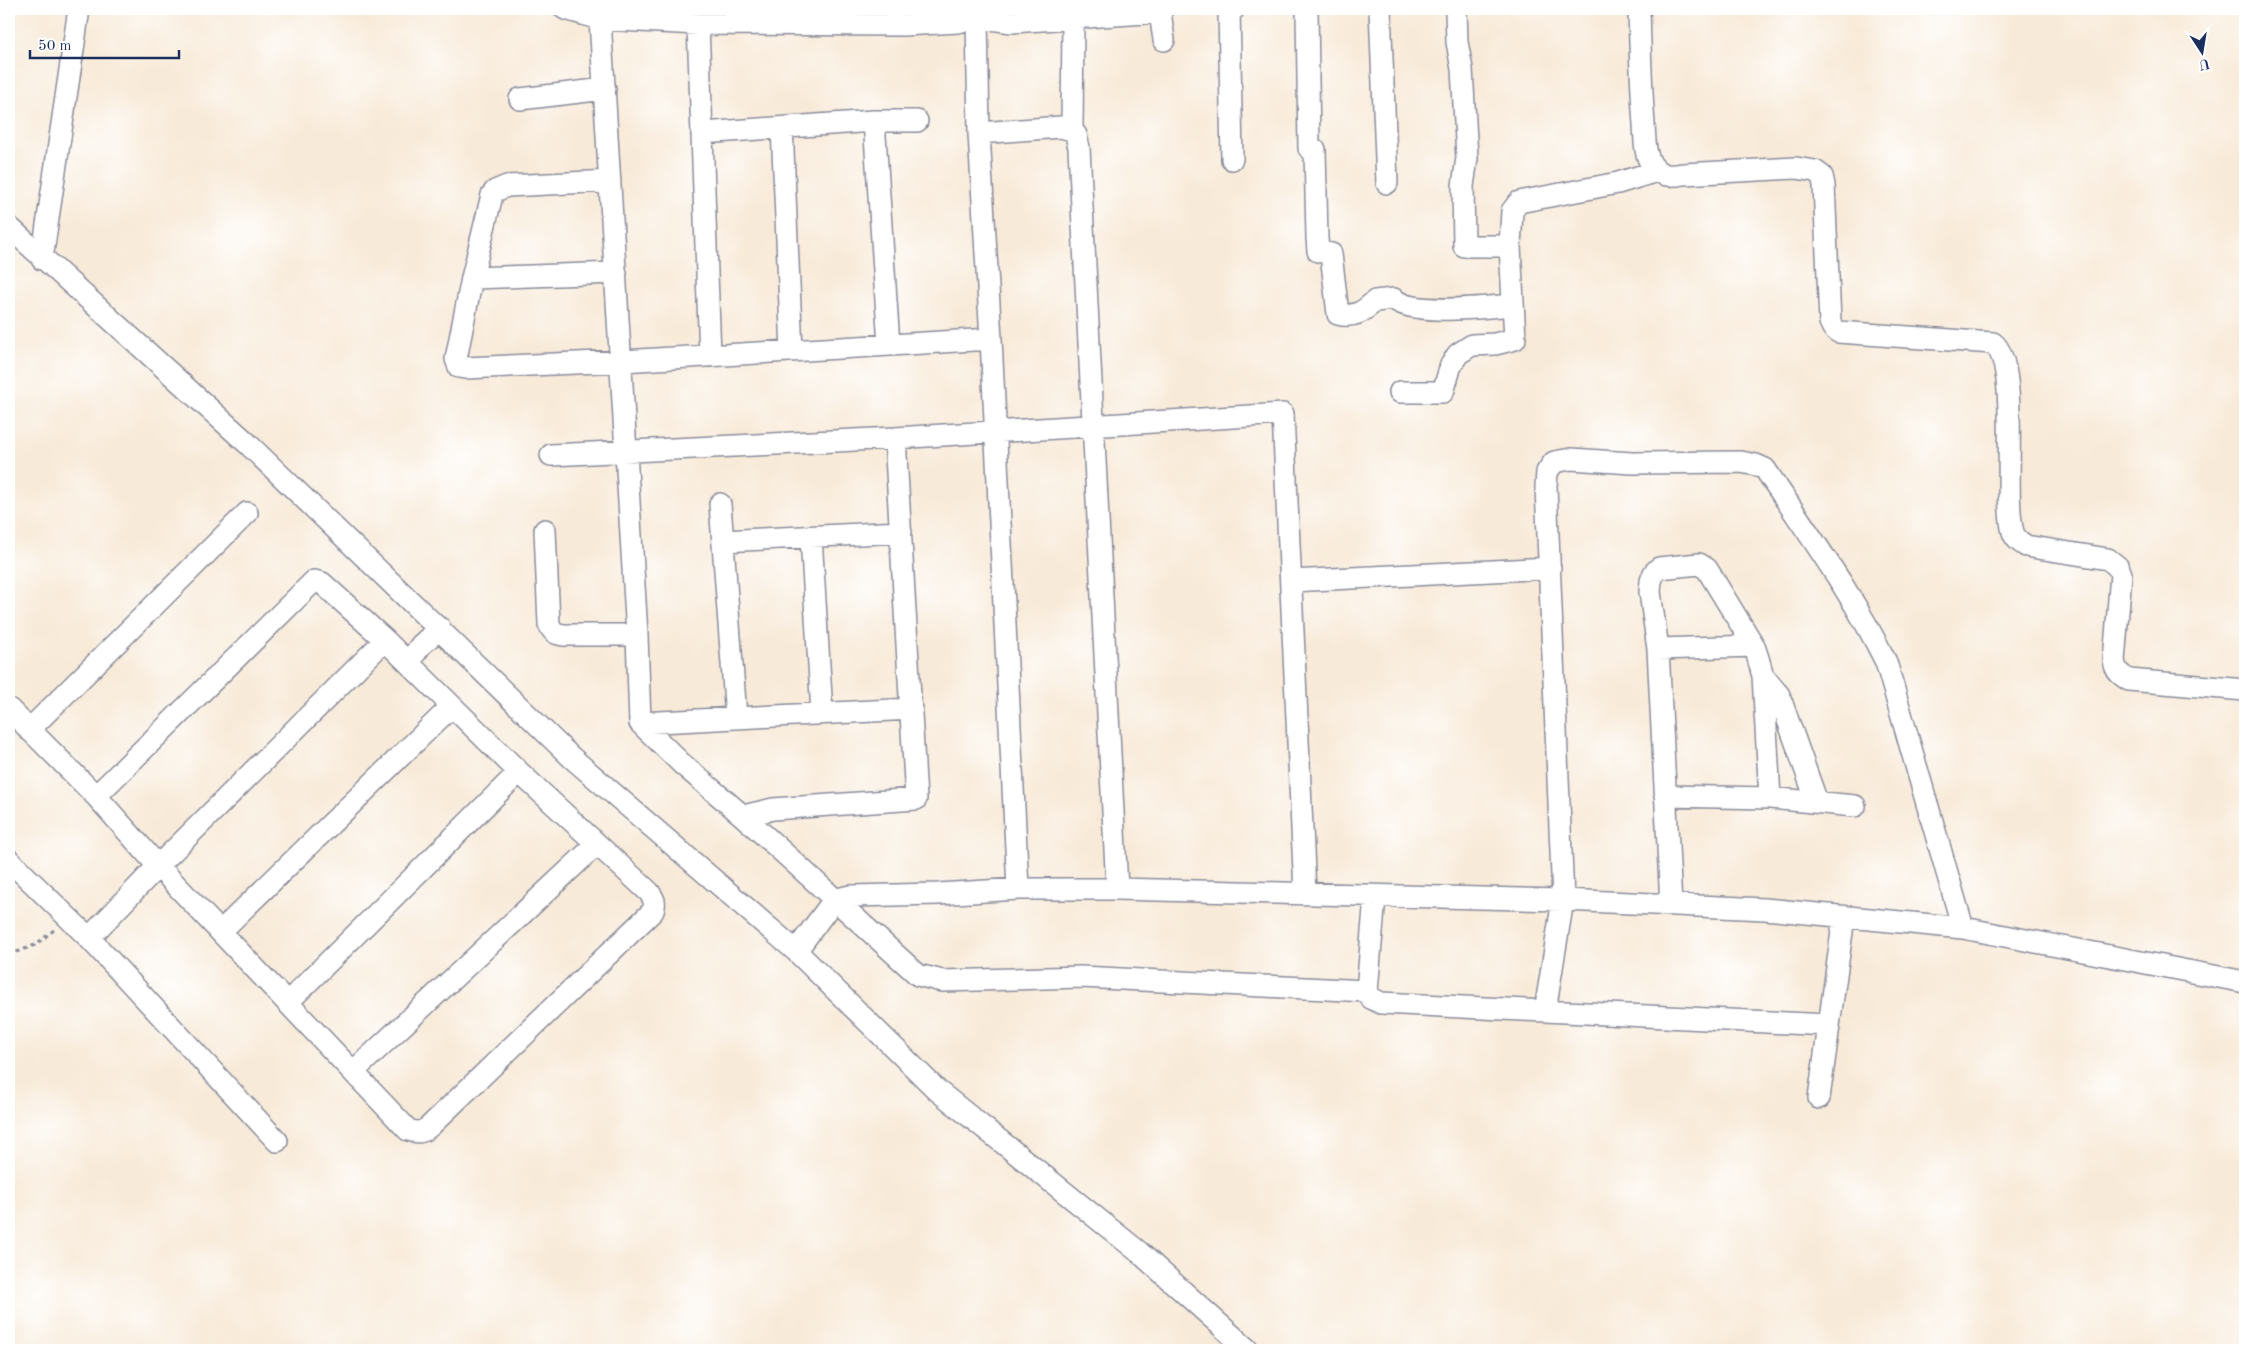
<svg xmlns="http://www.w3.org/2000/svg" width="2254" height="1359" font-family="'Old Standard TT',serif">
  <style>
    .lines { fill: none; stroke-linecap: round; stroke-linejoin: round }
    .minor-casing { stroke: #8a8c9b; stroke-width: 24 }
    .path { stroke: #8a8c9b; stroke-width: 3; stroke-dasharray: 4 4; stroke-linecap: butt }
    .minor { stroke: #fff; stroke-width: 21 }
  </style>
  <rect width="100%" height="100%" fill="#fff"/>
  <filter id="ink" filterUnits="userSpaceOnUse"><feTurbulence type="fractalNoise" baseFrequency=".02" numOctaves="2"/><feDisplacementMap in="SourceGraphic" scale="10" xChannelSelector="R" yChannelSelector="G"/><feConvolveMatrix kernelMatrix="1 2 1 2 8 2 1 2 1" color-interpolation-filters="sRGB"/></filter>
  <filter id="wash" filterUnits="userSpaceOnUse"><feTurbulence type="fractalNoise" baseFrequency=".0096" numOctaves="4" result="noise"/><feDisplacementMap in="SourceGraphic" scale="20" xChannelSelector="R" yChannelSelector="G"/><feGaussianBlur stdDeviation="1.12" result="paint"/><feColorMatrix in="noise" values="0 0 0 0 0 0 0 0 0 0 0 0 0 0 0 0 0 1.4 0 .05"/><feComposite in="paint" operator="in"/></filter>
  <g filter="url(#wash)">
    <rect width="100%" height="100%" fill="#f8ead8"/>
  </g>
  <g filter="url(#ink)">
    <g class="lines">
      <defs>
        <path id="minor" d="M565,9L600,19L698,24L903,25L958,22L977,17L1012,22L1160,12L1164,40
          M982,9L977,17L979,133L991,339L1018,889
          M1307,9L1309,148L1315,150L1317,238L1318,251L1331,254L1338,314C1354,318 1363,312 1375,301L1394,299C1413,316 1486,307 1513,305
          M1380,9L1387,183
          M1639,9C1640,47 1641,86 1644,124C1645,137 1644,151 1650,162C1658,176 1669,177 1683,174L1796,168L1815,171L1822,176L1824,185L1830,322L1833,328L1838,332L1993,343C2021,364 2002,493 2013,532C2015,539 2020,542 2026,546L2108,559L2118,567L2121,574L2114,661C2116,671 2120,675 2129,680L2245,690
          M600,19L637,635L640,723L682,764L743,816L918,975L942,981L1081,977L1367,991
          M698,24L710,356
          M520,99L605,89
          M874,121L889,345
          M782,128L792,351
          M1072,130L1073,17
          M702,133L874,121H917
          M979,133L1061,127L1072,130L1076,135L1079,148L1117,889
          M1232,159L1229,9H1234
          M610,181L507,186L495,191L492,195L472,278L456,359L459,367L465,368L622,361L991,339
          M9,227L247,443L571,757L796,951L938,1091L1139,1252L1248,1350
          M1510,246L1512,211L1519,202L1618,183L1657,171
          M42,259L79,9
          M472,278L616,273
          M1400,392H1443L1451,365L1458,354L1472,345L1495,344L1515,339L1510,246H1464L1463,186L1467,158L1462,69L1457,42L1456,9
          M551,455L895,438L1283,414L1305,893
          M720,504L736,717
          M545,530L549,624C553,633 556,634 564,635H637
          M811,537L822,713
          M723,541L901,532
          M1291,581L1550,568
          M1658,649L1754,646
          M409,662L421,645L440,628
          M1763,676L1779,695L1817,802
          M9,709L96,796L158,866L408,1130C418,1133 422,1133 430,1126L653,911C656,902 654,899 649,892L519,772L385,640L158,866L89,938
          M640,723L912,709
          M29,730L247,513
          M96,796L314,581L322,583L385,640
          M1665,796L1770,798L1855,806
          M743,816L773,809L916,799L895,438
          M9,860L89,938L277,1141
          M1375,897L1367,991L1371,998L1381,1003L1545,1011
          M1671,905L1658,649L1650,592L1651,581L1654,573L1659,568L1699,564L1707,569L1754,646L1758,658L1763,676L1770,798
          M221,931L452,706
          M796,951L834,900L850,896L938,894L1018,889H1117L1563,900L1765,909L1963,928L2245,982
          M288,1002L519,772
          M1829,1025L1545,1011L1563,900L1546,486L1547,472L1554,462L1571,459L1632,463L1741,462L1756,465L1765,469C1807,532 1853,594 1886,662L1963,928
          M354,1071L597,844
          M1819,1098L1844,917"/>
      </defs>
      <use href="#minor" class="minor-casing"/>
      <path class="path" d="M9,955L35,945L54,930"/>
      <use href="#minor" class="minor"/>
    </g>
  </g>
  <rect width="2254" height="1359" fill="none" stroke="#fff" stroke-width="30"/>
  <g transform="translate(2202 52) rotate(168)" stroke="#ffffff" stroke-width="4" paint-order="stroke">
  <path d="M0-4L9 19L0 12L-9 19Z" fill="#1b2f5e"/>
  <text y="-8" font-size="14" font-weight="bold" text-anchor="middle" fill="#1b2f5e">U</text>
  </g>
  <path d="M30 50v8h149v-8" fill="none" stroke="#1b2f5e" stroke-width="2.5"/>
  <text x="38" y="50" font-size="15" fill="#1b2f5e" stroke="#ffffff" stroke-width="4" paint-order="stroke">50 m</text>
</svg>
